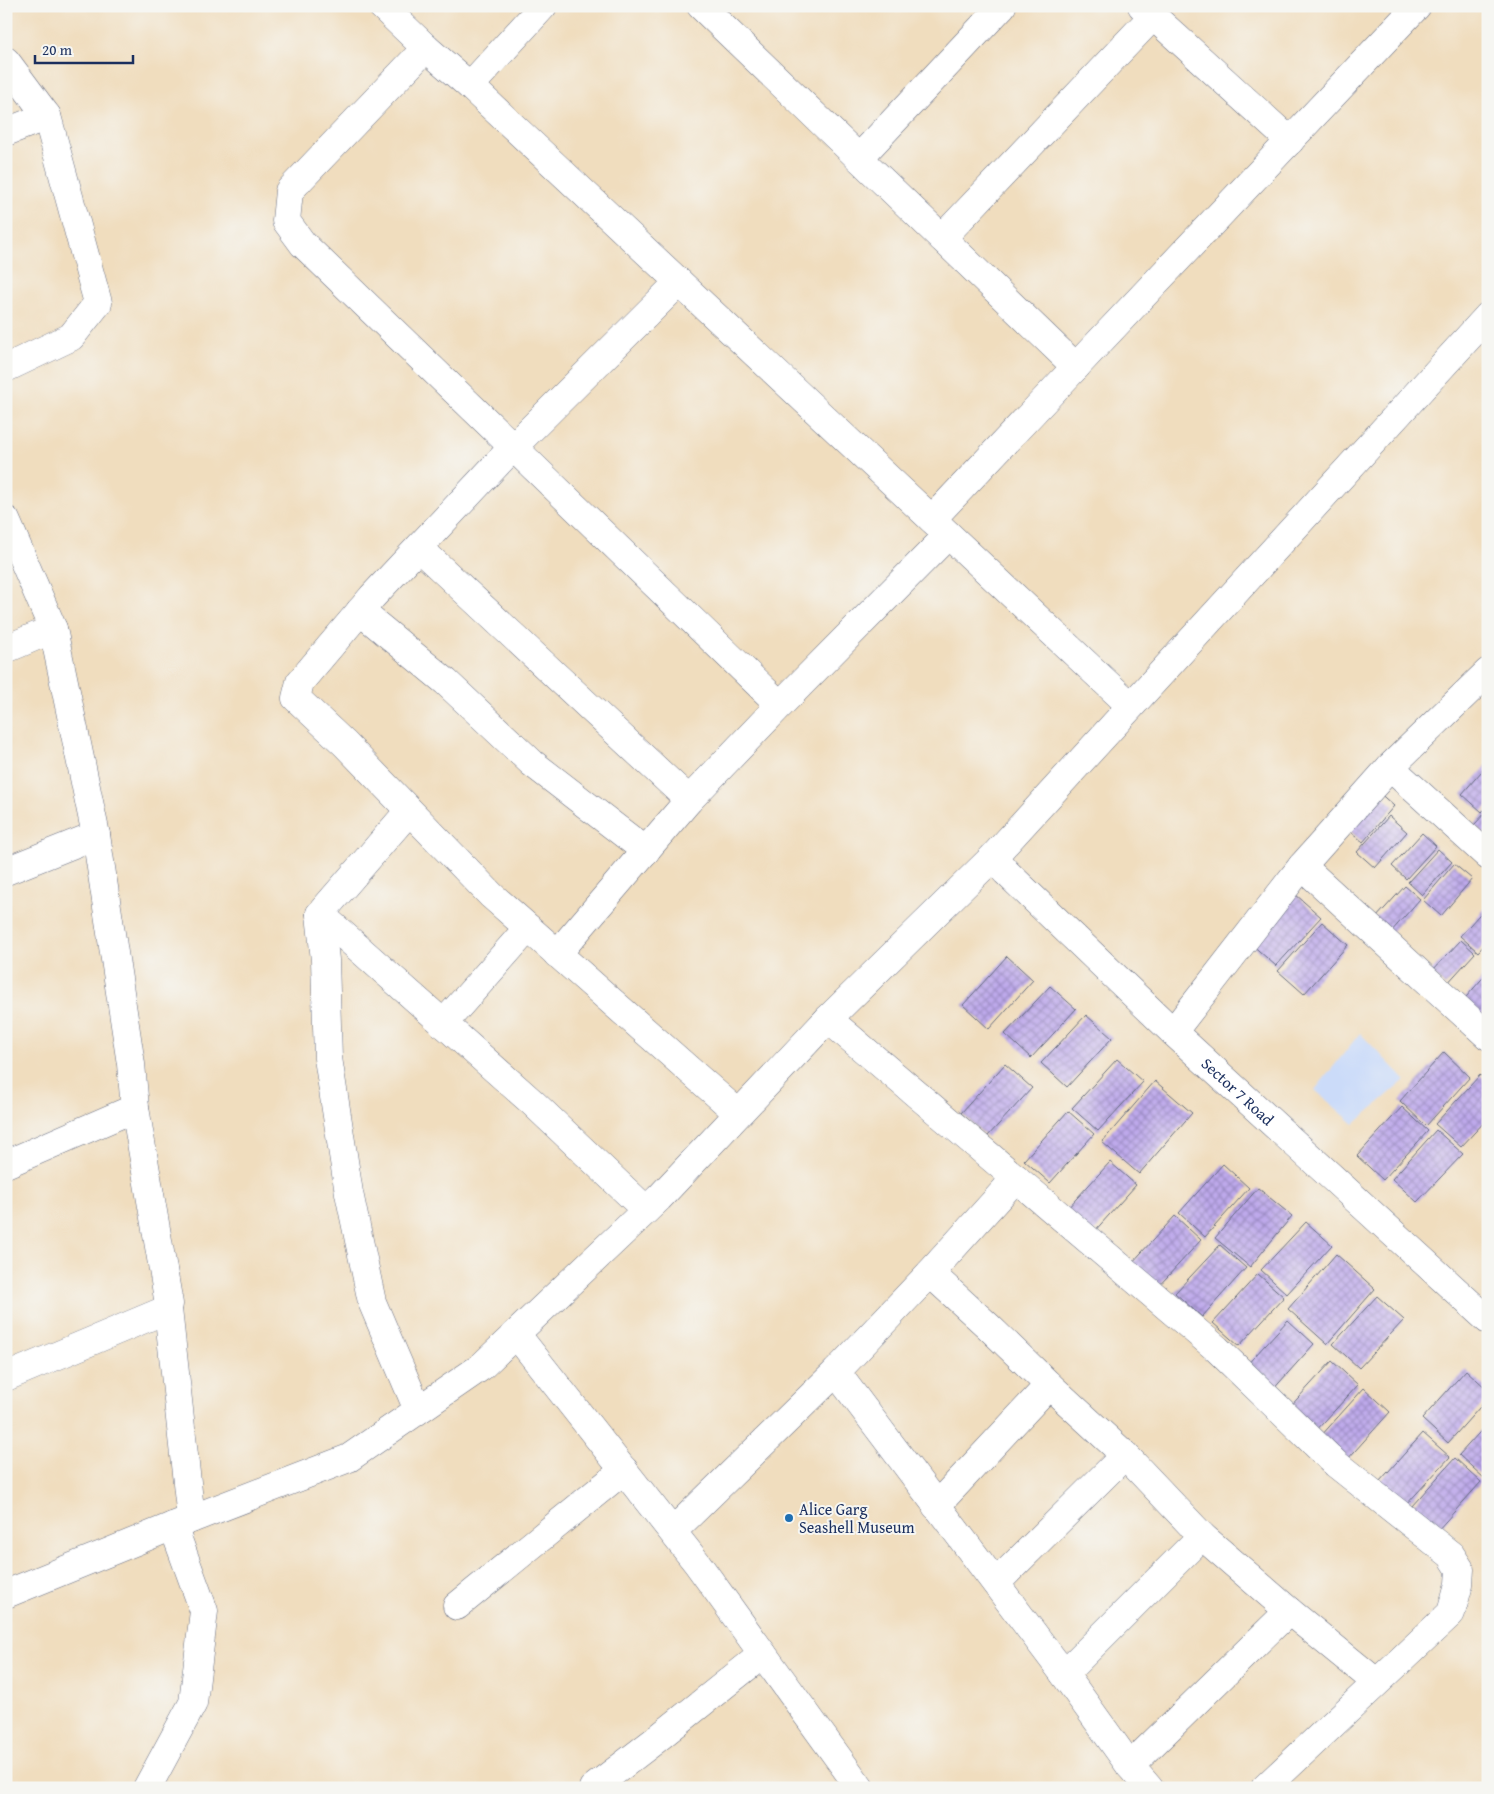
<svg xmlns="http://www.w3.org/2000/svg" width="1494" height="1794" font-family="'Gentium Book Plus',serif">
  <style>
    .built { fill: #cbdbf9 }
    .building { fill: url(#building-cross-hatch) }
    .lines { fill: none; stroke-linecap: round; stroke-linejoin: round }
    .minor-casing { stroke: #666c80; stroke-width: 29 }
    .minor { stroke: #fff; stroke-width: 28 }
    .poi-dot { fill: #1f6fb2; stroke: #f6f6f2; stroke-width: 2 }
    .labels { text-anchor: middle; stroke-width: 4; stroke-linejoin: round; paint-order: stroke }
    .street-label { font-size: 16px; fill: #1b2f5e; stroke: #f6f6f2 }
    .poi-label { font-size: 16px; fill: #1b2f5e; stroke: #f6f6f2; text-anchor: start }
  </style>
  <defs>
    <pattern id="building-cross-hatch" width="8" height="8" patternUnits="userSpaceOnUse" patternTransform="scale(1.25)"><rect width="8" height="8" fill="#bea9eb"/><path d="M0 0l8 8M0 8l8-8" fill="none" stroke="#9a8ac2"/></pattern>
  </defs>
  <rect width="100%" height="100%" fill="#f6f6f2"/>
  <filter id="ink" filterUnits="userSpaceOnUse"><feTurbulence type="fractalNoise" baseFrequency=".02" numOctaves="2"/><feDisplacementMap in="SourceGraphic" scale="10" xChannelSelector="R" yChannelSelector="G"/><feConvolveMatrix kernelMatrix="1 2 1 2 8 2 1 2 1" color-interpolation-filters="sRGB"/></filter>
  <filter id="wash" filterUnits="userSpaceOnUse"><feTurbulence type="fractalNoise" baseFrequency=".0096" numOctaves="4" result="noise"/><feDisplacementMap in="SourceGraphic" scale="20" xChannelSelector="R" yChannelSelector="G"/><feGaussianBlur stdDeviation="1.12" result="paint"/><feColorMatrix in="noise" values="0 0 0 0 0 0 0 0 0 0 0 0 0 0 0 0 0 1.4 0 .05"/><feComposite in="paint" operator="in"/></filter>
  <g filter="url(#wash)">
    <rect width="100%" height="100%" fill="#f0ddbe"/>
    <path class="built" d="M1360,1033L1405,1080L1354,1124L1315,1090Z"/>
    <g id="blocks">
      <path class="building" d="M1488,764V806L1482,812L1462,794Z
        M1376,790L1394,806L1363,842L1344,826Z
        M1488,810V837L1474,825Z
        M1389,816L1407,832L1375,868L1357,852Z
        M1422,833L1436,846L1406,879L1392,866Z
        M1438,849L1452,862L1422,895L1408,882Z
        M1454,864L1472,879L1441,916L1423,900Z
        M1405,886L1420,899L1390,933L1375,919Z
        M1295,894L1321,917L1276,966L1250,943Z
        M1488,905V941L1478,952L1460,936Z
        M1322,922L1348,945L1304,994L1278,971Z
        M1461,940L1475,953L1445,986L1431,972Z
        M1007,956L1033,980L989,1029L963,1005Z
        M1488,972V1008L1477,1021L1459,1005Z
        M1050,986L1076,1009L1031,1058L1005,1034Z
        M1086,1015L1112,1038L1067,1087L1041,1063Z
        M1444,1052L1470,1077L1426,1126L1400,1101Z
        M1117,1059L1143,1082L1098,1131L1072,1108Z
        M1005,1064L1032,1088L987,1137L961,1113Z
        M1480,1075L1488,1082V1118L1461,1147L1435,1124Z
        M1155,1081L1192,1113L1139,1174L1102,1142Z
        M1402,1107L1428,1131L1383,1180L1357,1156Z
        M1068,1111L1094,1134L1050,1183L1024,1160Z
        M1436,1130L1463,1154L1417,1202L1392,1179Z
        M1110,1162L1136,1185L1092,1234L1066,1210Z
        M1223,1164L1249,1188L1205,1237L1179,1213Z
        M1258,1188L1292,1216L1250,1267L1215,1238Z
        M1175,1216L1201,1240L1156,1289L1130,1265Z
        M1306,1222L1332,1245L1287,1294L1261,1270Z
        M1220,1245L1246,1268L1202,1317L1175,1293Z
        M1336,1254L1375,1289L1327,1344L1288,1309Z
        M1258,1274L1284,1297L1239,1346L1213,1323Z
        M1377,1296L1404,1320L1359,1368L1333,1344Z
        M1288,1320L1314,1344L1270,1393L1243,1369Z
        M1332,1361L1358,1385L1313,1434L1287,1410Z
        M1466,1370L1488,1390V1398L1448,1443L1422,1419Z
        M1364,1388L1390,1412L1346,1461L1320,1437Z
        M1488,1423V1476L1485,1479L1459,1455Z
        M1423,1433L1450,1457L1405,1506L1379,1482Z
        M1455,1458L1481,1482L1437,1531L1411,1507Z"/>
    </g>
  </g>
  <g filter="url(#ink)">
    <use href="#blocks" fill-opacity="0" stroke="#666c80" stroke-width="1"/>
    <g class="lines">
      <defs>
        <g id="minor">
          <path d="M382,6L426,48L470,86L1131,706"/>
          <path d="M701,6L1076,367"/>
          <path d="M1142,6L1290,141"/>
          <path d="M426,48L289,191L286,221L303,244L780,705"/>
          <path d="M6,61L47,116L98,303L71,337L6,368"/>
          <path d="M470,86L543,6"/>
          <path d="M6,132L47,116"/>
          <path d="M859,158L1002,6"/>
          <path d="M942,238L1153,16"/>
          <path d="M679,282L513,447L372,597L300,682L296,698L345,744L491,895L738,1113"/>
          <path d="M932,519L1417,6"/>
          <path d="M6,520L53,629L96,835L131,1064L135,1108L169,1304L168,1309L191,1519"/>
          <path d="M419,548L689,800"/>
          <path d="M360,611L446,682L532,763L646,851"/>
          <path d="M6,649L53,629"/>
          <path d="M1390,767L1488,856"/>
          <path d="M409,811L320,914L325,960L328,1058L349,1193L372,1302L418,1410"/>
          <path id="s1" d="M993,857L1006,872L1173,1032L1488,1320"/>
          <path d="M1302,866L1488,1036"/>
          <path d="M6,871L96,835"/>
          <path d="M320,914L533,1103L646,1210"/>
          <path d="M557,954L689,800L780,705L948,535"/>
          <path d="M828,1019L1217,1349L1336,1464L1451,1555L1460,1569L1459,1584L1451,1613L1265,1788"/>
          <path d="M443,1024L528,928"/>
          <path d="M1173,1032L1302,866L1390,767L1488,672"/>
          <path d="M6,1164L135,1108"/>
          <path d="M930,1273L988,1326L1049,1385L1125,1455L1202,1536L1289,1611L1376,1682"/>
          <path d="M516,1334L697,1563L860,1788"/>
          <path d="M836,1372L1064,1674L1130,1766L1149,1788"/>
          <path d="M6,1377L168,1309"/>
          <path d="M936,1506L1049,1385"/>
          <path d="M673,1531L836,1372L930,1273L1016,1178"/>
          <path d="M996,1583L1125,1455"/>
          <path d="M6,1594L173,1526L349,1458L481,1367L659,1198L828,1019L993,857L1488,316"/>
          <path d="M457,1606L624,1470"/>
          <path d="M1064,1674L1202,1536"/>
          <path d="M1130,1766L1289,1611"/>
          <path d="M147,1788L193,1703L204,1611L173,1526"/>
          <path d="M593,1788L653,1742L763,1654"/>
        </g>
      </defs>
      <use href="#minor" class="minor-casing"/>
      <use href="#minor" class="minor"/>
    </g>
  </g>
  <circle class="poi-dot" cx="789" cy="1518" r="5"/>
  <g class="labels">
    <g class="street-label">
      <text dy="6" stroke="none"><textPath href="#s1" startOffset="339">Sector 7 Road</textPath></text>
    </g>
    <g class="poi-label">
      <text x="799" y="1515">Alice Garg<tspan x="799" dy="18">Seashell Museum</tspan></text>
    </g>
  </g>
  <rect width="1494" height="1794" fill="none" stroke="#f6f6f2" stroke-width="25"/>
  <path d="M35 55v8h98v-8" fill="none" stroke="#1b2f5e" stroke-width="2.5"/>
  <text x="42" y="55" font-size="15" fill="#1b2f5e" stroke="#f6f6f2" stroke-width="4" paint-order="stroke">20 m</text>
</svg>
